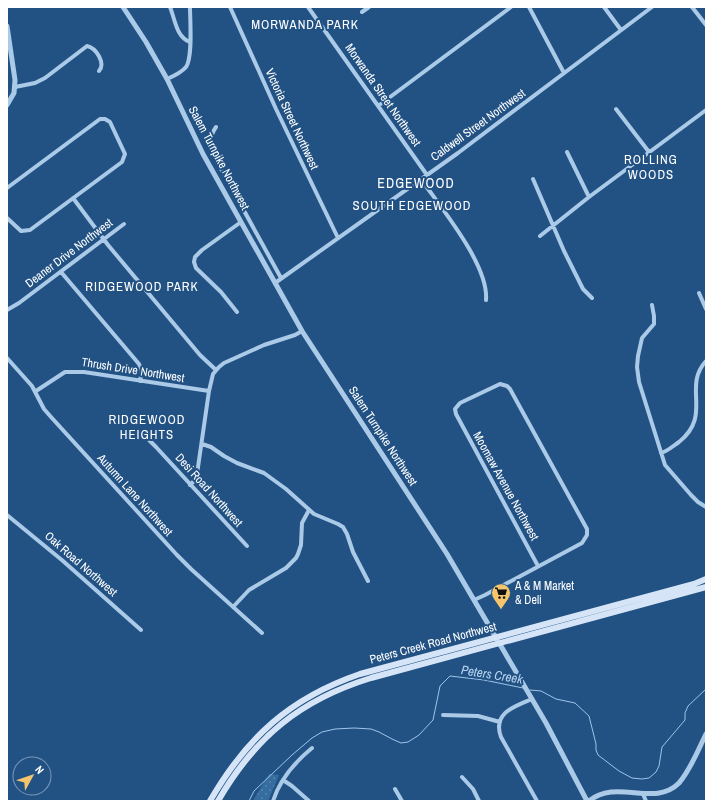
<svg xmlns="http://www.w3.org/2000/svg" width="713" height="808" font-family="'Archivo Narrow',sans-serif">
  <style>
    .grass { fill: url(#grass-dots) }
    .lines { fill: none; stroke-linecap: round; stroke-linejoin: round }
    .stream { stroke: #9ec5e9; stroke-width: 1 }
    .minor { stroke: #aacae8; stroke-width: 4 }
    .tertiary { stroke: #aacae8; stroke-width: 5 }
    .secondary { stroke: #d5e5f7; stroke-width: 6 }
    .labels { text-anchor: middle; stroke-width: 4; stroke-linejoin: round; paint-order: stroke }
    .street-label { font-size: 12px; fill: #fff; stroke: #225284 }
    .poi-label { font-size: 12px; fill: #fff; stroke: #225284; text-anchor: start }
    .neighbourhood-label { font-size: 13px; letter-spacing: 1px; fill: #fff; stroke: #225284 }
    .water-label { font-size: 13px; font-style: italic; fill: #b6d4f0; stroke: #225284 }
    .quarter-label { font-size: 14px; letter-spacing: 1px; fill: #fff; stroke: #225284 }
  </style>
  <defs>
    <pattern id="grass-dots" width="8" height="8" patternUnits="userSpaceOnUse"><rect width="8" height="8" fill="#366da1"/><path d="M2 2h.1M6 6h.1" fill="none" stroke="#5483af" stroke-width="1.8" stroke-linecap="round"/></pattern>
  </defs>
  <rect width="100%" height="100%" fill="#225284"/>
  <path class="grass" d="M269,774L279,775L268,801H253Z"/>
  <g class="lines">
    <path class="stream" d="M530,690L541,691L556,699L575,703L589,716L596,744V750L598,755L619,771L632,778L642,779L649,778L656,772L659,766L662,747L685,720V713L688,706L706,689
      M249,801L254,791L292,755L312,738L322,732L335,729L354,728L371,729L379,732L392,739L401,743L408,742L419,735L433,720L440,686L450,676L484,680L523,688"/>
    <path class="minor" d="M170,7C175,19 176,37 190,42
      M230,7L276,109L338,238
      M308,7L427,175
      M529,7L564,73
      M604,7L621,30
      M692,7L706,25
      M362,12L369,7
      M167,79C174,76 181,73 186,67C193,57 190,20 190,7
      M15,87L35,83L45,78L87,46C96,48 106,63 99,71
      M378,106L511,7
      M616,109L649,152
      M216,127C209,137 210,145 214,156L281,278
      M567,152L589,197
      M421,179C441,208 489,265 486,300
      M533,179L564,251L583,289L592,298
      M7,188L100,119H105L110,122L125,154L122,162L30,230L21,231L7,218
      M73,198L108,245L200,355L216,370
      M540,236L589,197L706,110
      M61,272L139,364L142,371L140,381
      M275,283L458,153L652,7
      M699,293L706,309
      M652,305L654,316V324L642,338L638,356L637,367L639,382L665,465L691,495L698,502L706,507
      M7,310L19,303L124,224
      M237,312L221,292L196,268L194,262L195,257L202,250L241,222
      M7,358L32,386L44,409L51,417L177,555L191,569L262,633
      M36,391L65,372H84L209,391
      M138,432L147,438L156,447L247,546
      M202,444L211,447L224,456L237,463L264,473L286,489L314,514L338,524L343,527L347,534L353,552L368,581
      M661,453C668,451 673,446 679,442C713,415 682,387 706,361
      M190,485L194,481L197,474L209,391L213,374L219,367L224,363L264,345L295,335L302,331
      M7,515L63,561L141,630
      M474,600L485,595L582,543L587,535V529L510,389L507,386L500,384L460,403L455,409L456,414L538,566
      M233,607L249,590L286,568L296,558L298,554L301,545L302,523L309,510
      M532,699C515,706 492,713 501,737L537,801
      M443,715L478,716L500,722
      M462,777L473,789L479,801
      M283,780L292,786L309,801
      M395,789L402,801
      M643,794L646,801
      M273,801C280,779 295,762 312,748"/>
    <path class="tertiary" d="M123,7L146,42L167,79L203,154L302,331L447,554L546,723L587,801
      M7,26L15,80L14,93L7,105
      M589,801C617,778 654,808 679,783C691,769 698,750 706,734"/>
    <path class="secondary" d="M210,801C247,737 290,698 360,674L694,584L706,579
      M218,801C255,737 300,700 371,678L706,587"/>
  </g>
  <defs>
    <symbol id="supermarket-pin" viewBox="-11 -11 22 30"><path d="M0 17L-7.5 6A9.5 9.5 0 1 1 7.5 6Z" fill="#f4c56c" stroke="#225284"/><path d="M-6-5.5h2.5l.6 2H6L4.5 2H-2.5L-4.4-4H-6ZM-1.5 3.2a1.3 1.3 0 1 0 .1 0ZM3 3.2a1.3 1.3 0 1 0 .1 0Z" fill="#111"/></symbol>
  </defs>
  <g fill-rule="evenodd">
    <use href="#supermarket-pin" x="490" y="582" width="22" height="30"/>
  </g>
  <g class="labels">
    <g class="street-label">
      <text transform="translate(383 95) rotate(55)" y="4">Morwanda Street Northwest</text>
      <text transform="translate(292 119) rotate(65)" y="4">Victoria Street Northwest</text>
      <text transform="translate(478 125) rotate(-36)" y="4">Caldwell Street Northwest</text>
      <text transform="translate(219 158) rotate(62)" y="4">Salem Turnpike Northwest</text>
      <text transform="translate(69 253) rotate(-37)" y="4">Deaner Drive Northwest</text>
      <text transform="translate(133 370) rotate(9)" y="4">Thrush Drive Northwest</text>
      <text transform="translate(383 436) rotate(57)" y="4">Salem Turnpike Northwest</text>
      <text transform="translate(506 486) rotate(61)" y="4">Moomaw Avenue Northwest</text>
      <text transform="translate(209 490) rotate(48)" y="4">Desi Road Northwest</text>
      <text transform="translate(135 495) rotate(48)" y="4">Autumn Lane Northwest</text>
      <text transform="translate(81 564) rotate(41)" y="4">Oak Road Northwest</text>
      <text transform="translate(433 643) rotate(-15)" y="4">Peters Creek Road Northwest</text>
    </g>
    <g class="poi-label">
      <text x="515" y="590">A &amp; M Market<tspan x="515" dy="14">&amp; Deli</tspan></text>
    </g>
    <g class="neighbourhood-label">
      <text x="305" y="29">MORWANDA PARK</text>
      <text x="651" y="164">ROLLING<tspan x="651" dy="15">WOODS</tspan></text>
      <text x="412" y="210">SOUTH EDGEWOOD</text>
      <text x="142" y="291">RIDGEWOOD PARK</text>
      <text x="147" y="424">RIDGEWOOD<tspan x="147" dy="15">HEIGHTS</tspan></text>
    </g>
    <g class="water-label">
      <text transform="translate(492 674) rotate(9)" y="5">Peters Creek</text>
    </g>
    <g class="quarter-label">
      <text x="416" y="188">EDGEWOOD</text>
    </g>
  </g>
  <rect width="713" height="808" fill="none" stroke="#ffffff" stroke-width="16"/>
  <g transform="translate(32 776) rotate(50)"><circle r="19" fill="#225284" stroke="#7a97b5"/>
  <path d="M0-3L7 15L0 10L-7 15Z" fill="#f4c56c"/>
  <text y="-6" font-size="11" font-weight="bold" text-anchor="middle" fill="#ffffff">N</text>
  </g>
</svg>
